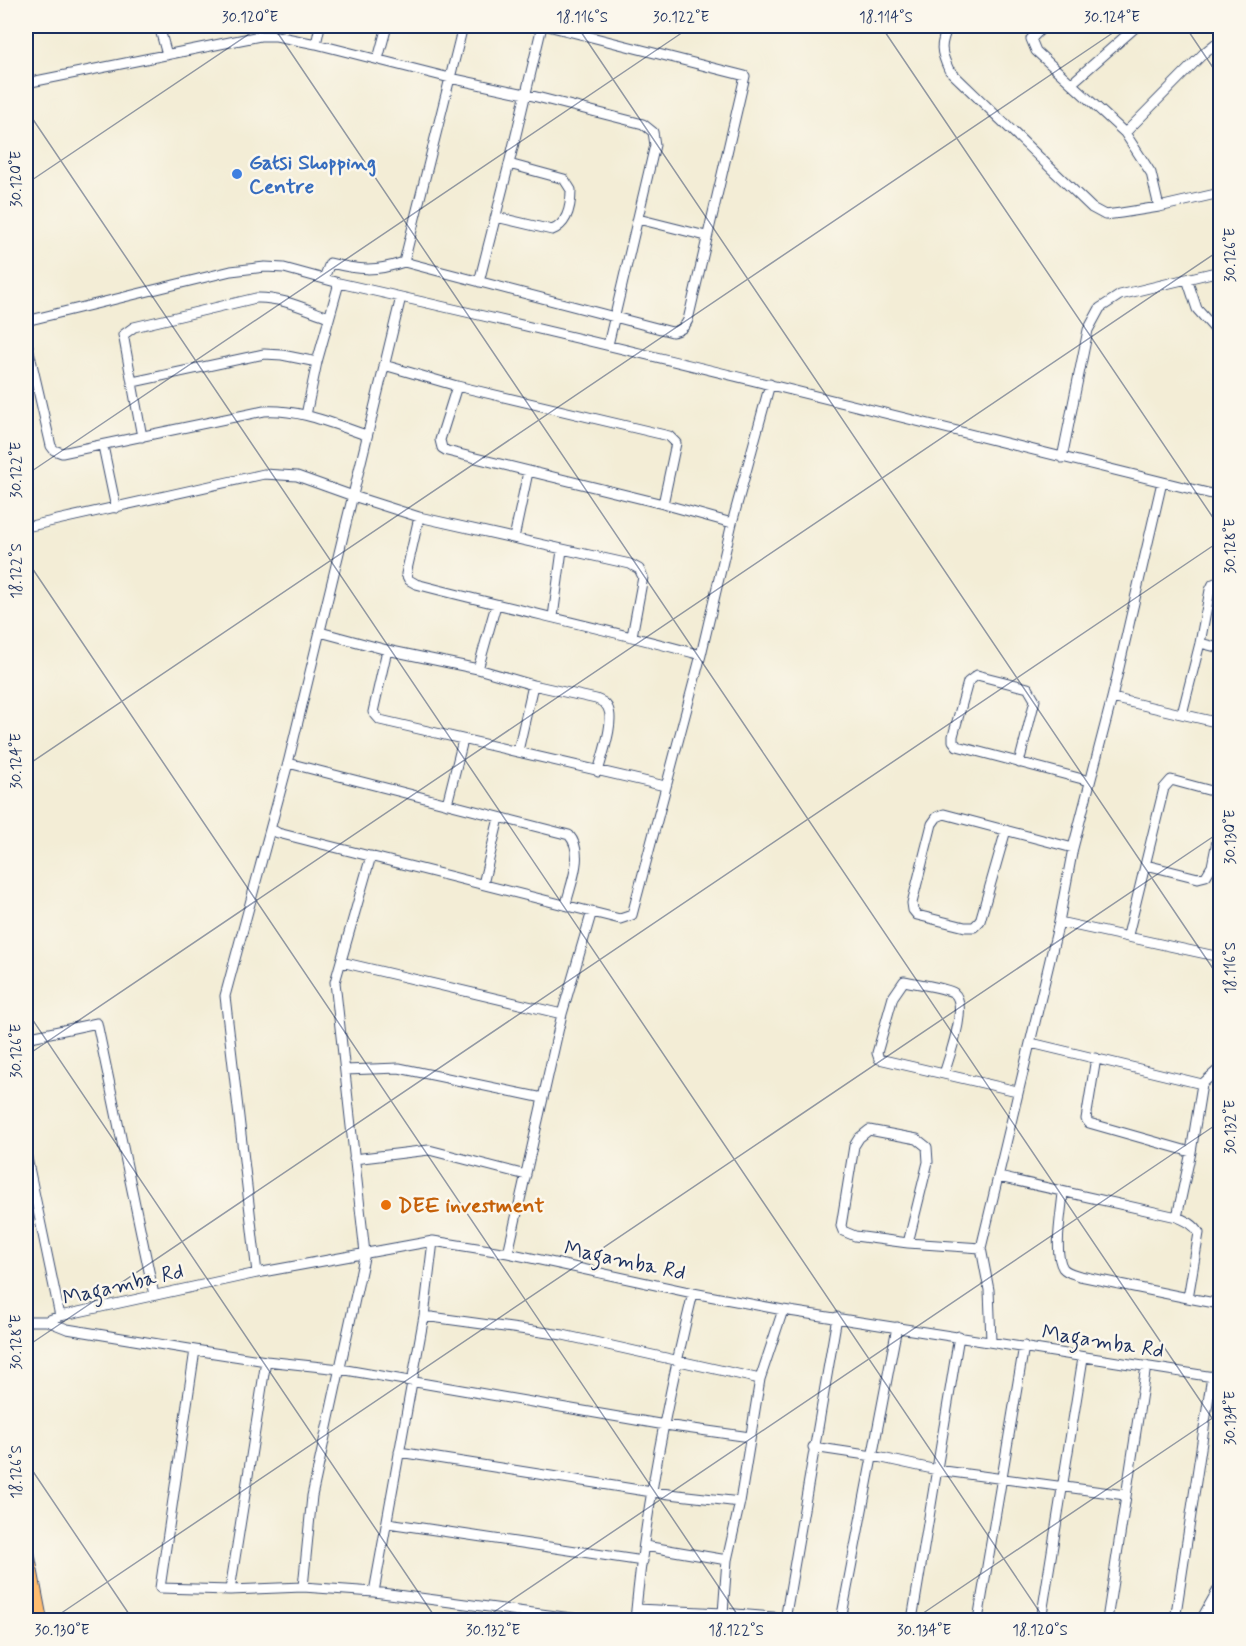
<svg xmlns="http://www.w3.org/2000/svg" width="1246" height="1646" font-family="Mynerve,sans-serif">
  <style>
    .lines { fill: none; stroke-linecap: round; stroke-linejoin: round }
    .minor-casing { stroke: #3b4c70; stroke-width: 11 }
    .major-casing { stroke: #3b4c70; stroke-width: 14 }
    .minor { stroke: #fff; stroke-width: 9 }
    .major { stroke: #fdbc70; stroke-width: 12 }
    .ticks { fill: none; stroke: #1b2f5e; stroke-width: 1.5; stroke-opacity: 0.45 }
    .shop-dot { fill: #3f7fe0; stroke: #fbf7ec; stroke-width: 2 }
    .food-dot { fill: #e8710a; stroke: #fbf7ec; stroke-width: 2 }
    .labels { text-anchor: middle; stroke-width: 5; stroke-linejoin: round; paint-order: stroke }
    .shop-label { font-size: 21px; font-weight: bold; fill: #366cbe; stroke: #fbf7ec; text-anchor: start }
    .food-label { font-size: 21px; font-weight: bold; fill: #c56008; stroke: #fbf7ec; text-anchor: start }
    .street-label { font-size: 21px; fill: #1b2f5e; stroke: #fbf7ec }
    .neatline { fill: none; stroke: #1b2f5e; stroke-width: 2 }
    .ticks-label { font-size: 15px; text-anchor: middle; fill: #1b2f5e }
  </style>
  <rect width="100%" height="100%" fill="#fbf7ec"/>
  <filter id="ink" filterUnits="userSpaceOnUse"><feTurbulence type="fractalNoise" baseFrequency=".0167" numOctaves="2"/><feDisplacementMap in="SourceGraphic" scale="12" xChannelSelector="R" yChannelSelector="G"/><feConvolveMatrix kernelMatrix="1 2 1 2 8 2 1 2 1" color-interpolation-filters="sRGB"/></filter>
  <filter id="wash" filterUnits="userSpaceOnUse"><feTurbulence type="fractalNoise" baseFrequency=".008" numOctaves="4" result="noise"/><feDisplacementMap in="SourceGraphic" scale="24" xChannelSelector="R" yChannelSelector="G"/><feGaussianBlur stdDeviation="1.35" result="paint"/><feColorMatrix in="noise" values="0 0 0 0 0 0 0 0 0 0 0 0 0 0 0 0 0 1.4 0 .05"/><feComposite in="paint" operator="in"/></filter>
  <g filter="url(#wash)">
    <rect width="100%" height="100%" fill="#f3edd6"/>
  </g>
  <g filter="url(#ink)">
    <g class="lines">
      <defs>
        <path id="minor" d="M159,26L167,55
          M463,26L404,262L672,332C680,331 685,327 688,320L745,76L548,26
          M948,26C940,45 940,51 949,70L1092,208L1105,215L1121,213L1159,207L1220,193
          M1044,26L1031,39L1036,51L1125,133L1151,173L1159,207
          M316,44L320,26
          M378,59L387,26
          M26,83L260,36H276L316,44L450,78L525,94L643,124L653,132L655,145L608,345
          M1072,83L1137,26
          M1125,133L1204,53L1215,44L1220,42
          M496,217L552,230C568,224 571,205 571,190L564,179L509,164
          M638,219L706,236
          M324,278L330,263C359,270 375,272 404,262
          M1187,279L1197,309L1220,335
          M479,282L509,164L542,26
          M26,321L231,271L265,267L284,268L339,283C634,349 927,424 1220,496
          M26,338L51,446L54,450L62,453L264,411C300,409 333,424 366,435
          M384,365L457,386L669,436L676,443L663,504
          M133,382L264,354L282,355L317,362
          M457,386L440,440L442,448L447,451L663,504L732,523
          M306,415L317,362L339,283
          M142,437L124,339L123,335L134,327L256,298C281,297 305,309 329,317
          M103,446L116,508
          M1062,458L1088,330L1100,308L1120,295L1220,271
          M419,517L406,574L409,580L416,584C511,609 607,629 701,655
          M26,527L264,474L297,476L353,496L419,517L630,564L639,569L643,577L632,636
          M514,538L528,472
          M553,617L562,550
          M320,632L387,650L478,669L533,685L596,699C601,701 606,703 608,708C615,721 602,756 598,772
          M1200,643L1220,648
          M387,650L373,712L380,720L665,786
          M478,669L496,605
          M1112,698L1220,723
          M1182,714L1200,643L1210,590L1213,584L1220,581
          M518,751L533,685
          M288,763L569,835C585,853 571,883 566,904
          M1019,763L1035,700L1028,688L977,675L968,682L953,736V741L957,746L1090,781
          M447,804L463,740
          M271,829L278,833L620,919L632,915L701,655L732,523L770,384
          M1006,830L980,921L974,927H965L917,915L913,910L912,903L932,824L937,817L944,814L1073,848
          M1146,865L1198,878L1206,876L1212,866L1220,826
          M483,884L499,818
          M1059,922L1220,957
          M1128,935L1164,788L1171,780L1219,793L1220,796
          M341,962L562,1014
          M26,1038L97,1023L154,1295
          M1031,1043L1202,1084
          M1096,1058L1086,1119L1089,1123L1191,1152
          M345,1070L399,1068L543,1098
          M944,1074C949,1057 969,1005 954,993C947,988 914,983 904,981L893,997L877,1053L879,1059L1017,1091
          M26,1153L60,1316
          M354,1159L429,1150L526,1175
          M999,1177L1177,1217C1186,1221 1194,1224 1199,1233L1188,1298L1220,1304
          M1063,1192C1062,1210 1053,1253 1063,1268C1067,1273 1074,1274 1080,1276L1188,1298
          M1177,1217L1191,1152L1202,1084L1220,1068
          M908,1243L928,1162L927,1147L917,1139L869,1130L859,1138L854,1146L841,1226L843,1231L855,1236L908,1243L981,1248
          M508,1253L562,1014L592,911
          M257,1273L225,996L288,763L401,297
          M424,1316L563,1335L760,1379
          M26,1321H47L60,1316L257,1273L433,1241L508,1253L693,1293L783,1310L1220,1378
          M47,1321L67,1329L195,1350L266,1361L340,1369L665,1425L750,1437
          M991,1341L989,1290L981,1248L1059,922L1073,848L1112,698L1162,482
          M195,1350L160,1588L230,1590L303,1587L374,1592L587,1620
          M813,1447L873,1456L937,1470L1125,1495
          M399,1452L652,1492L740,1502
          M388,1523L643,1561
          M645,1546L727,1560
          M303,1587L312,1496L365,1253L335,982L371,856
          M230,1590L266,1361
          M374,1592L424,1316L433,1241
          M636,1609L723,1613L785,1618
          M723,1613L727,1560L740,1502L760,1379L783,1310
          M635,1620C645,1511 667,1400 693,1293
          M785,1620L837,1317
          M841,1620L897,1327
          M912,1620L959,1336
          M978,1620L1024,1346
          M1041,1620L1083,1358
          M1107,1620L1146,1366
          M1175,1620L1212,1376
          M1201,1620L1220,1586"/>
        <path id="major" d="M26,1542L41,1620"/>
      </defs>
      <use href="#minor" class="minor-casing"/>
      <use href="#major" class="major-casing"/>
      <use href="#minor" class="minor"/>
      <use href="#major" class="major"/>
    </g>
  </g>
  <path class="ticks" d="M273,26L1220,1430M577,26L1220,979M881,26L1220,528M1185,26L1220,78M26,109L1045,1620M26,184L261,26M26,475L692,26M26,559L741,1620M26,766L1123,26M26,1010L437,1620M26,1056L1220,250M26,1347L1220,541M26,1461L133,1620M51,1620L1220,832M482,1620L1220,1122M913,1620L1220,1413"/>
  <circle class="shop-dot" cx="237" cy="174" r="6"/>
  <circle class="food-dot" cx="386" cy="1205" r="6"/>
  <g class="labels">
    <g class="shop-label">
      <text x="249" y="169">Gatsi Shopping<tspan x="249" dy="24">Centre</tspan></text>
    </g>
    <g class="food-label">
      <text x="398" y="1212">DEE investment</text>
    </g>
    <g class="street-label">
      <text transform="translate(625 1260) rotate(12)" y="7">Magamba Rd</text>
      <text transform="translate(123 1284) rotate(-13)" y="7">Magamba Rd</text>
      <text transform="translate(1103 1341) rotate(9)" y="7">Magamba Rd</text>
    </g>
  </g>
  <rect width="1246" height="1646" fill="none" stroke="#fbf7ec" stroke-width="66"/>
  <rect x="33" y="33" width="1180" height="1580" class="neatline"/>
  <g class="ticks-label">
    <text x="250" y="22">30.120°E</text>
    <text x="582" y="22">18.116°S</text>
    <text x="681" y="22">30.122°E</text>
    <text x="886" y="22">18.114°S</text>
    <text x="1112" y="22">30.124°E</text>
    <text transform="translate(16 179) rotate(-90)" y="5">30.120°E</text>
    <text transform="translate(1230 255) rotate(-90)" y="5">30.126°E</text>
    <text transform="translate(16 470) rotate(-90)" y="5">30.122°E</text>
    <text transform="translate(1230 546) rotate(-90)" y="5">30.128°E</text>
    <text transform="translate(16 571) rotate(-90)" y="5">18.122°S</text>
    <text transform="translate(16 761) rotate(-90)" y="5">30.124°E</text>
    <text transform="translate(1230 837) rotate(-90)" y="5">30.130°E</text>
    <text transform="translate(1230 968) rotate(-90)" y="5">18.116°S</text>
    <text transform="translate(16 1051) rotate(-90)" y="5">30.126°E</text>
    <text transform="translate(1230 1127) rotate(-90)" y="5">30.132°E</text>
    <text transform="translate(16 1342) rotate(-90)" y="5">30.128°E</text>
    <text transform="translate(1230 1418) rotate(-90)" y="5">30.134°E</text>
    <text transform="translate(16 1472) rotate(-90)" y="5">18.126°S</text>
    <text x="62" y="1635">30.130°E</text>
    <text x="493" y="1635">30.132°E</text>
    <text x="736" y="1635">18.122°S</text>
    <text x="924" y="1635">30.134°E</text>
    <text x="1040" y="1635">18.120°S</text>
  </g>
</svg>
